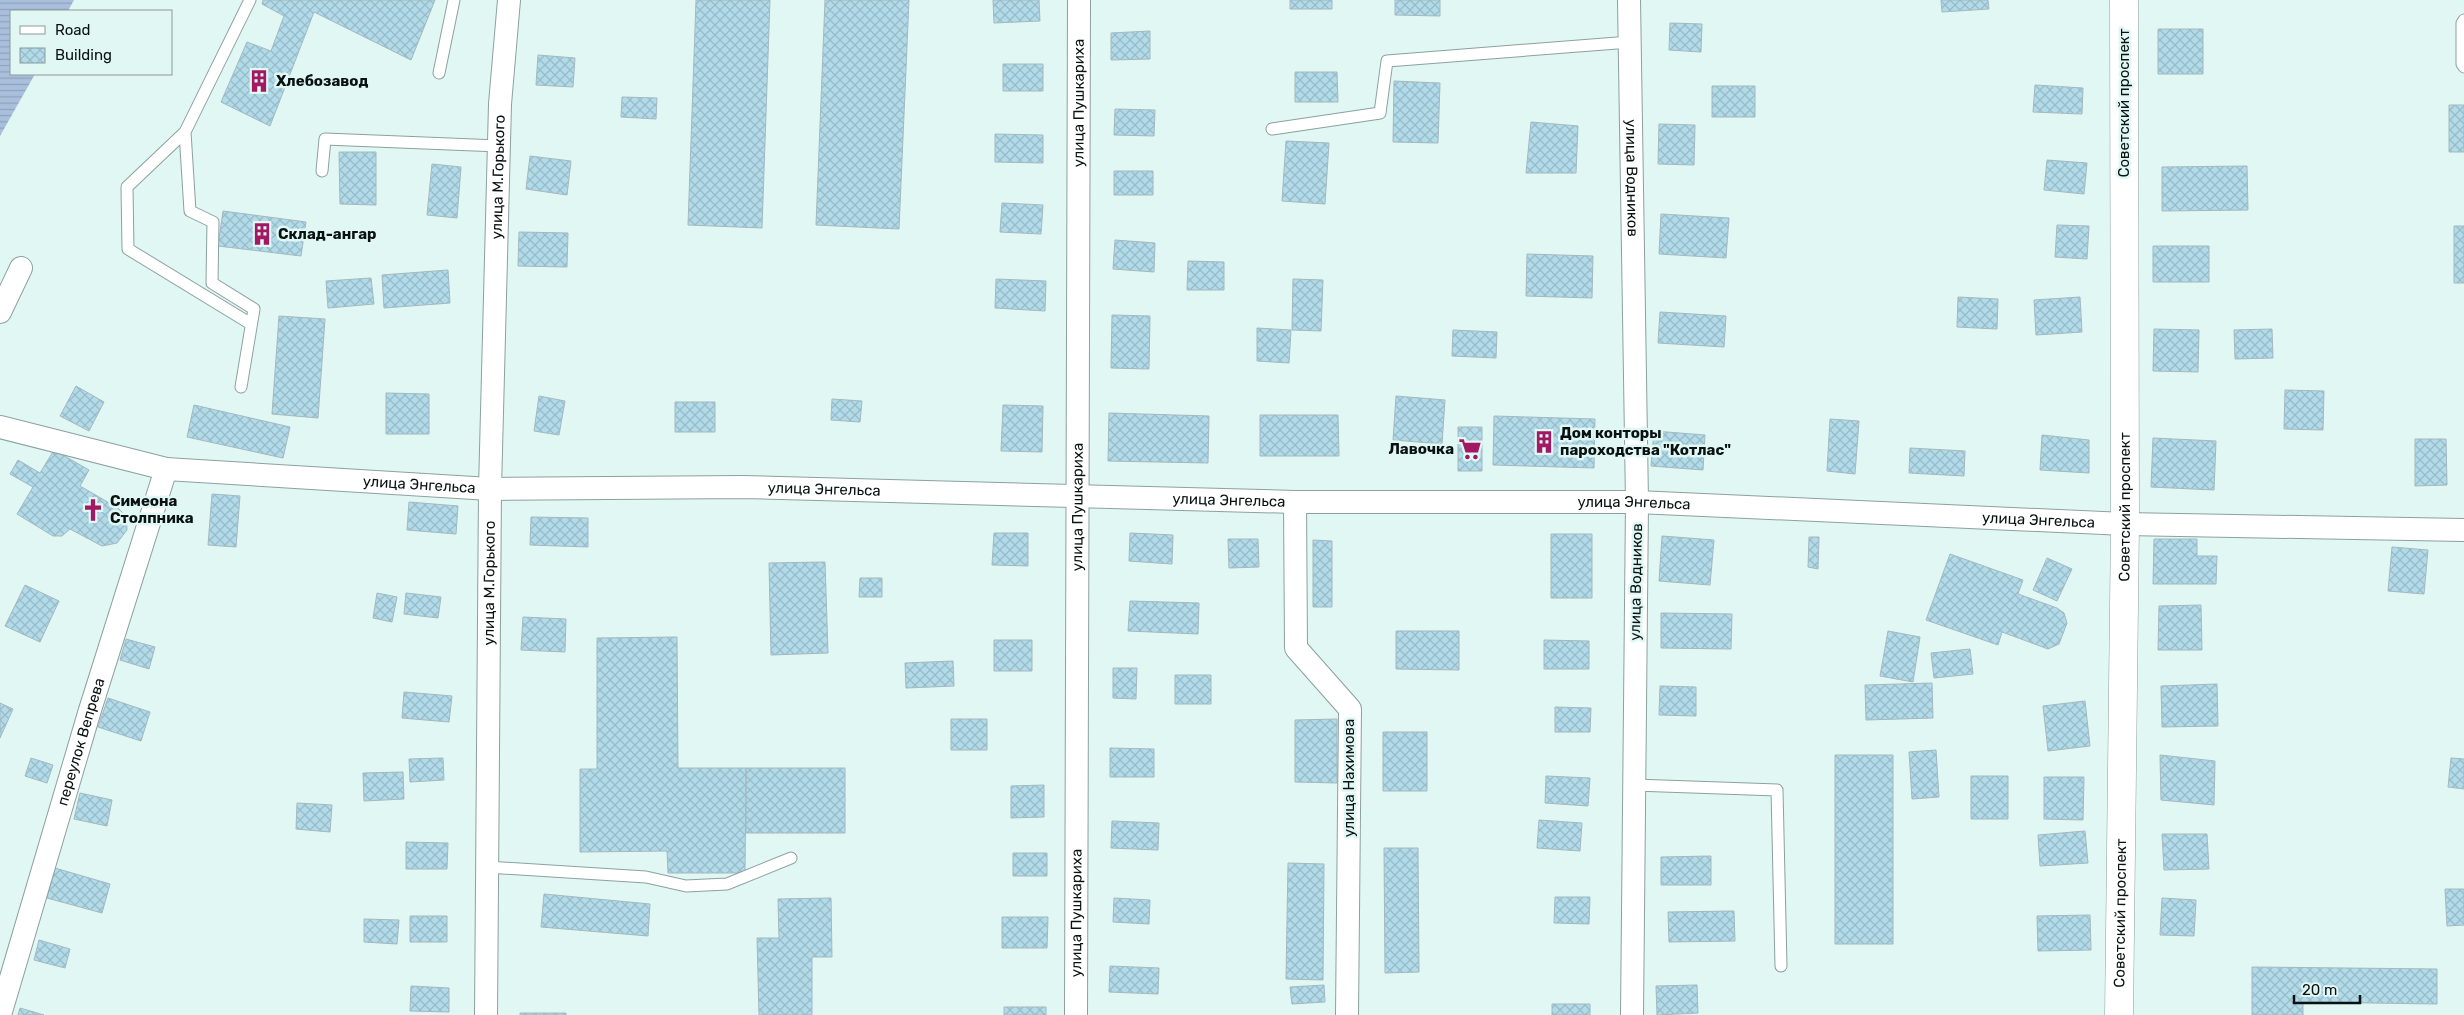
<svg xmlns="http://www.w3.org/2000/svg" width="2464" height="1015" font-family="Rubik,sans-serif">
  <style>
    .water { fill: url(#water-rules) }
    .building { fill: url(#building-cross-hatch); stroke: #a4b8bf }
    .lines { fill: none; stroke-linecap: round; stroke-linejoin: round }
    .lane-casing { stroke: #8ca19f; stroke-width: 13 }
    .street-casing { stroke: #8ca19f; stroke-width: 24 }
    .secondary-casing { stroke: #8ca19f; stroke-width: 29 }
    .lane { stroke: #fff; stroke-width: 11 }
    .street { stroke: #fff; stroke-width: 22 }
    .secondary { stroke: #fff; stroke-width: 28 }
    .labels { text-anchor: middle; stroke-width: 5; stroke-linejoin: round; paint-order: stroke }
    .poi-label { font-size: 15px; font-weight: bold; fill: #091111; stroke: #e0f7f4; text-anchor: start }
    .street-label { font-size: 15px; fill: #091111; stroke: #e0f7f4 }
  </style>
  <defs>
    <pattern id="water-rules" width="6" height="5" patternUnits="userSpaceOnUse" patternTransform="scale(1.25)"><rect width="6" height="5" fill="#a9bfdc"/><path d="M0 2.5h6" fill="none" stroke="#90a3bc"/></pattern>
    <pattern id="building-cross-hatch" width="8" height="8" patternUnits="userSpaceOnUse" patternTransform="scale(1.25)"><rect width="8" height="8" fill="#b2dbea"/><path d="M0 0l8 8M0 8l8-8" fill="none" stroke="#98bbc8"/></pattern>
  </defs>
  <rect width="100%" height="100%" fill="#e0f7f4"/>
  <path class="water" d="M0,0H74L68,11H11V74H35L0,136Z"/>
  <path class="building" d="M263,0H435L411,60L314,12L270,126L221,102L247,42L271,51L284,16L262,4Z
    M696,0H770L762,228L688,225Z
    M825,0H909L899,229L816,225Z
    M993,0H1039L1040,21L994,23Z
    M1290,0H1332V9H1290Z
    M1395,0H1440V16L1395,15Z
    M1941,0H1988L1989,9L1942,12Z
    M1670,23L1702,24L1701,52L1669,50Z
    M2158,29H2203V74H2158Z
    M1150,31V59L1111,60V33Z
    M538,55L575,58L573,87L536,85Z
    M1003,64H1043V91H1003Z
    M1295,72H1337L1338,102H1295Z
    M1394,81L1440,83L1438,143L1393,142Z
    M2035,85L2083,88L2082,114L2033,112Z
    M1712,86H1755V117H1712Z
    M622,97L657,98L656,119L621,117Z
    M2449,105H2464V152H2449Z
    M1115,109L1155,110L1154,136L1114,135Z
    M1531,122L1578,126L1576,173H1526Z
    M1659,124L1695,125L1694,165L1658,164Z
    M995,134L1043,135V163L995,162Z
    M1286,141L1329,143L1325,204L1282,201Z
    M339,152H376V205L340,204Z
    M530,156L571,161L567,195L526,189Z
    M2047,160L2087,163L2084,194L2044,190Z
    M432,164L461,167L457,218L427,215Z
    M2247,166L2248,210L2162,211V167Z
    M1114,171H1153V195H1114Z
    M1002,203L1043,205L1041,234L1000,232Z
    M223,211L306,222L301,256L218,246Z
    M1661,214L1729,218L1726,258L1659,254Z
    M2057,225L2089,226L2087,259L2055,257Z
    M2454,226H2464V283H2454Z
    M519,232L568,233L567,267L518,266Z
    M1115,240L1155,243L1154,272L1113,269Z
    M2153,246H2209V282H2153Z
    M1527,254L1593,256L1592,298L1526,296Z
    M1188,261L1224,262V290H1187Z
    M448,270L450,303L384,308L382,275Z
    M371,278L374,304L328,308L326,281Z
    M996,279L1046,281L1045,311L995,308Z
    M1293,279L1323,280L1321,331L1292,330Z
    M1958,297L1998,299L1997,329L1957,327Z
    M2080,297L2082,332L2036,335L2034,300Z
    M1660,312L1726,316L1724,347L1658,343Z
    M1112,315L1150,316L1149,369L1111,368Z
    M279,316L325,319L318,418L272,414Z
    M1257,328L1291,330L1289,363L1257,361Z
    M2154,329L2199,330L2198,372L2153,371Z
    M2272,329L2273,358L2235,359L2234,330Z
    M1453,330L1497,332L1496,358L1452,356Z
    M76,386L104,402L89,431L60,416Z
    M2285,390L2324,391L2323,430L2284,429Z
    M386,393L429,394V434H386Z
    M539,396L565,401L559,435L534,431Z
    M1396,396L1445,400L1442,444L1393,440Z
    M832,399L862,401L860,422L831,420Z
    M675,402H715V432H675Z
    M194,405L290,427L283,458L187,437Z
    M1003,405L1043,406L1042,452L1001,451Z
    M1109,413L1209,416L1208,463L1108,461Z
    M1260,415H1338L1339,456H1260Z
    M1494,416L1595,419L1594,468L1493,465Z
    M1830,419L1859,421L1855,474L1827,471Z
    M1458,427H1482V471H1458Z
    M1654,431L1705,435L1703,470L1651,466Z
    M2042,435L2089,440V473L2040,470Z
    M2153,438L2216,441L2214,490L2151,487Z
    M2415,439H2446L2447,485L2415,486Z
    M1910,448L1965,451L1964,476L1909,473Z
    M54,450L89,470L80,486L118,508L126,516L127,530L117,543L102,546L70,529L62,536H53L17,514L33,487L10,474L18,460L40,473Z
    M212,494L240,496L236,547L208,545Z
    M409,502L458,506L456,534L407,530Z
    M531,517L588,518V547L530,545Z
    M994,533H1028V566L992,565Z
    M1130,533L1173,535L1172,564L1129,561Z
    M1551,534H1592V598H1551Z
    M1662,536L1714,540L1710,585L1659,581Z
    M1809,537H1819L1818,569L1808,567Z
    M1228,539H1258L1259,567L1229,568Z
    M2154,539H2197V556H2217L2216,584H2153Z
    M1313,540L1332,541V607H1313Z
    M2392,547L2428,550L2424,594L2388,591Z
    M1950,554L2023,580L2018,594L2057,608L2064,613L2067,623L2059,644L2048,649L2002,632L1998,645L1926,620Z
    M2047,558L2072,569L2057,601L2033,590Z
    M825,562L828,653L771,655L769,563Z
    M860,578H882V597H859Z
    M25,585L59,601L40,642L5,626Z
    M377,593L397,597L392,622L373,618Z
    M406,593L441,597L438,618L404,614Z
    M1130,601L1199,603L1198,634L1128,631Z
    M2201,605L2202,650H2158L2159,606Z
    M1661,613L1732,614L1731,649L1661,648Z
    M523,617L566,619L565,652L521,650Z
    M1396,631H1459V670L1396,669Z
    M1888,631L1920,637L1913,682L1880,676Z
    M677,637L678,768H746L745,873H668L667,851L580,852V769H597V638Z
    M126,639L155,647L149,669L120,660Z
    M994,640H1032V671H994Z
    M1544,640L1589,641V669H1544Z
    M1970,649L1973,674L1934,678L1931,653Z
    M953,661L954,686L906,688L905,663Z
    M1113,668H1137L1136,699L1113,698Z
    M1175,675H1211V704H1175Z
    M1932,683L1933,718L1866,720L1865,685Z
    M2217,684L2218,726L2162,727L2161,686Z
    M1660,686L1696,687V716L1659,715Z
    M404,692L452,696L449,722L402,718Z
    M108,698L150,712L141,741L98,727Z
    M2085,701L2090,746L2048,751L2043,706Z
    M0,703L13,709L0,738Z
    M1555,707L1591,708L1590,732H1555Z
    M951,719H987V750H951Z
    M1337,719V783L1295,782V720Z
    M1383,732H1427V791H1383Z
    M1110,748L1154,749V777H1110Z
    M1936,750L1939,797L1912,799L1909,752Z
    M1835,755H1893V944H1835Z
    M2160,755L2215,761L2214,805L2161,800Z
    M31,758L53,765L47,783L25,776Z
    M443,758L444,780L410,782L409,759Z
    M2451,758L2464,759V789L2448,787Z
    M746,768H845V833H746Z
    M403,772L404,799L364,801L363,773Z
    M1546,776L1590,778L1588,806L1545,803Z
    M1971,776H2008V819H1971Z
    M2044,777H2084L2083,820L2044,819Z
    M1044,785V817L1011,818V786Z
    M80,793L112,800L107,826L74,819Z
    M297,803L332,805L330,832L296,829Z
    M1539,820L1582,823L1580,851L1537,848Z
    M1112,821L1159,823L1158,850L1111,848Z
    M2085,831L2088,863L2040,866L2038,835Z
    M2162,834H2207L2209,869L2164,870Z
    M406,842L448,843L447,869H406Z
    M1384,848H1418L1419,972L1385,973Z
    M1013,853H1047V876H1013Z
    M1711,856V885H1661V857Z
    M1288,863L1324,864L1323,980L1286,979Z
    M55,868L110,884L102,913L47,898Z
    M2445,889H2464V925L2447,926Z
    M544,894L650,904L648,936L541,927Z
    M1555,897H1590L1589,924L1554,923Z
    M831,898L832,957H812V1015H759L757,938H779L778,899Z
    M1114,898L1150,900L1149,924L1113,922Z
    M2162,898L2196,900L2194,936L2160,935Z
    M1734,911L1735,941L1669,942L1668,912Z
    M2090,915L2091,950L2038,951L2037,916Z
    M410,916H447V942H410Z
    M1002,917H1048L1047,948H1002Z
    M364,919L399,920L397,944L364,942Z
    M39,940L70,949L65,968L34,960Z
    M1110,966L1159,968L1158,994L1109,992Z
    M2252,967L2437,969V1004L2303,1002V1015H2252Z
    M1324,985L1325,1002L1292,1004L1290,987Z
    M1697,985L1698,1013L1657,1015L1656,986Z
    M411,986L449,988V1012L410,1011Z
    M1552,1004H1590V1015H1552Z
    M1004,1007H1046V1015H1004Z
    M20,1008L44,1015H18Z
    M520,1013H566V1015H520Z"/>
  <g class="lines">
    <defs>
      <path id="lane" d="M2464,20L2462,23V64L2464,67
        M439,73L454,0
        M1272,129L1380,113L1387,61L1630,42
        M185,132L127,187L128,249L251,324
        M322,171L325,139L499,146
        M241,387L254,309L212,283L213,222L190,211L185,132L250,0
        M1634,785L1777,790L1781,966
        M487,867L646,877L686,886L727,884L791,858"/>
      <g id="street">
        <path id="s1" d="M1629,0L1637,502L1632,1015"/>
        <path d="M0,312L21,268"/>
        <path id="s2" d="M0,427L166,469L490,489L743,487L1295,502H1637L2125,524L2464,530"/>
        <path d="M1295,502L1296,648L1350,709L1347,1015"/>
        <path id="s3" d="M0,1015L90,710L166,469"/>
        <path id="s4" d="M486,1015L490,489L500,104L509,0"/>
        <path id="s5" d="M1076,1015L1079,0"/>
      </g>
      <g id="secondary">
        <path id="s6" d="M2119,1015L2125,524L2124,0"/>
      </g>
    </defs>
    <use href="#lane" class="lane-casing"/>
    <use href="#street" class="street-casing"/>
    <use href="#secondary" class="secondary-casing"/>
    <use href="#lane" class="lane"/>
    <use href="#street" class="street"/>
    <use href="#secondary" class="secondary"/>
  </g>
  <defs>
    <symbol id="building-bare" viewBox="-9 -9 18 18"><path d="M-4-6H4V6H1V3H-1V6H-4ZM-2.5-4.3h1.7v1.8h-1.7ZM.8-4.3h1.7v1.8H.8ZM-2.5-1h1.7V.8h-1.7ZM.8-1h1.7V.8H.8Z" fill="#a21862" stroke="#e0f7f4" stroke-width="2.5" paint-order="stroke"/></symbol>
    <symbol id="supermarket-bare" viewBox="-9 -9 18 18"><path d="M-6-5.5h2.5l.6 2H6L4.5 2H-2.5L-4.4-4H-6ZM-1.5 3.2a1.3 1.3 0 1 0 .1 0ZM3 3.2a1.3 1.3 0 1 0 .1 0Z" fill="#a21862" stroke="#e0f7f4" stroke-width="2.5" paint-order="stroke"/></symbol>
    <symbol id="church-bare" viewBox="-9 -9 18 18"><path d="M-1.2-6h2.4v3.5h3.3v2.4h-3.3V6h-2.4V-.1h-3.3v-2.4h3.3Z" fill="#a21862" stroke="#e0f7f4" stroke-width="2.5" paint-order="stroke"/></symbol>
  </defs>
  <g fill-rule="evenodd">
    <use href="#building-bare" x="243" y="65" width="32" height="32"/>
    <use href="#building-bare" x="246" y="218" width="32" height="32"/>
    <use href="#building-bare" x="1528" y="426" width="32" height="32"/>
    <use href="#supermarket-bare" x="1454" y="433" width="32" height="32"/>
    <use href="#church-bare" x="77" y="494" width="32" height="32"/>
  </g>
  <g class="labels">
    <g class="poi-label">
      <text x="276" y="86">Хлебозавод</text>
      <text x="278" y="239">Склад-ангар</text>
      <text x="1560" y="438">Дом конторы<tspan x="1560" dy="17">пароходства "Котлас"</tspan></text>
      <text x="1454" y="454" text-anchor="end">Лавочка</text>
      <text x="110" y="506">Симеона<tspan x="110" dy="17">Столпника</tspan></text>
    </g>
    <g class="street-label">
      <text dy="5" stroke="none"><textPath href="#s5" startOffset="912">улица Пушкариха</textPath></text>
      <text transform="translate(2124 103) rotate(-90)" y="5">Советский проспект</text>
      <text dy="5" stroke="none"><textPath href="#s4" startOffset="838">улица М.Горького</textPath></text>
      <text dy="5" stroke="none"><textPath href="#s1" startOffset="178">улица Водников</textPath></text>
      <text dy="5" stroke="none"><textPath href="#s2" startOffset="425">улица Энгельса</textPath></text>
      <text dy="5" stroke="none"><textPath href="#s2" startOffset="830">улица Энгельса</textPath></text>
      <text dy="5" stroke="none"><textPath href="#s2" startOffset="1235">улица Энгельса</textPath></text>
      <text dy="5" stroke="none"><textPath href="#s2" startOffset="1640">улица Энгельса</textPath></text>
      <text dy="5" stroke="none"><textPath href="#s5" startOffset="508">улица Пушкариха</textPath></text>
      <text dy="5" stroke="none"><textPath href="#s6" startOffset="508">Советский проспект</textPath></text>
      <text dy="5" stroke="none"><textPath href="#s2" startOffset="2045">улица Энгельса</textPath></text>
      <text dy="5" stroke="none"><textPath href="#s4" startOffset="432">улица М.Горького</textPath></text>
      <text transform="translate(1636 582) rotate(-89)" y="5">улица Водников</text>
      <text dy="5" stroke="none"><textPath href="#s3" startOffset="285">переулок Вепрева</textPath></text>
      <text transform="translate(1349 778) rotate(-90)" y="5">улица Нахимова</text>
      <text dy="5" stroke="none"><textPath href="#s5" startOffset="102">улица Пушкариха</textPath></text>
      <text dy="5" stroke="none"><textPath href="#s6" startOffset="102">Советский проспект</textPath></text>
    </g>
  </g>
  <rect x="10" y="10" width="162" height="65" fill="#e0f7f4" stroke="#8a9b99"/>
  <rect x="20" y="26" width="25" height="8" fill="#ffffff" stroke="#8a9b99"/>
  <text x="55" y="35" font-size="15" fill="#091111">Road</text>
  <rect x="20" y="48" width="25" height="15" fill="url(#building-cross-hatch)" stroke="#8a9b99"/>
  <text x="55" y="60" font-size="15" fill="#091111">Building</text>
  <path d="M2294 995v8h66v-8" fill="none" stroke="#091111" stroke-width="2.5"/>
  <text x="2302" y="995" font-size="15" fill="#091111" stroke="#e0f7f4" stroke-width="4" paint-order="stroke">20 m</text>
</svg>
